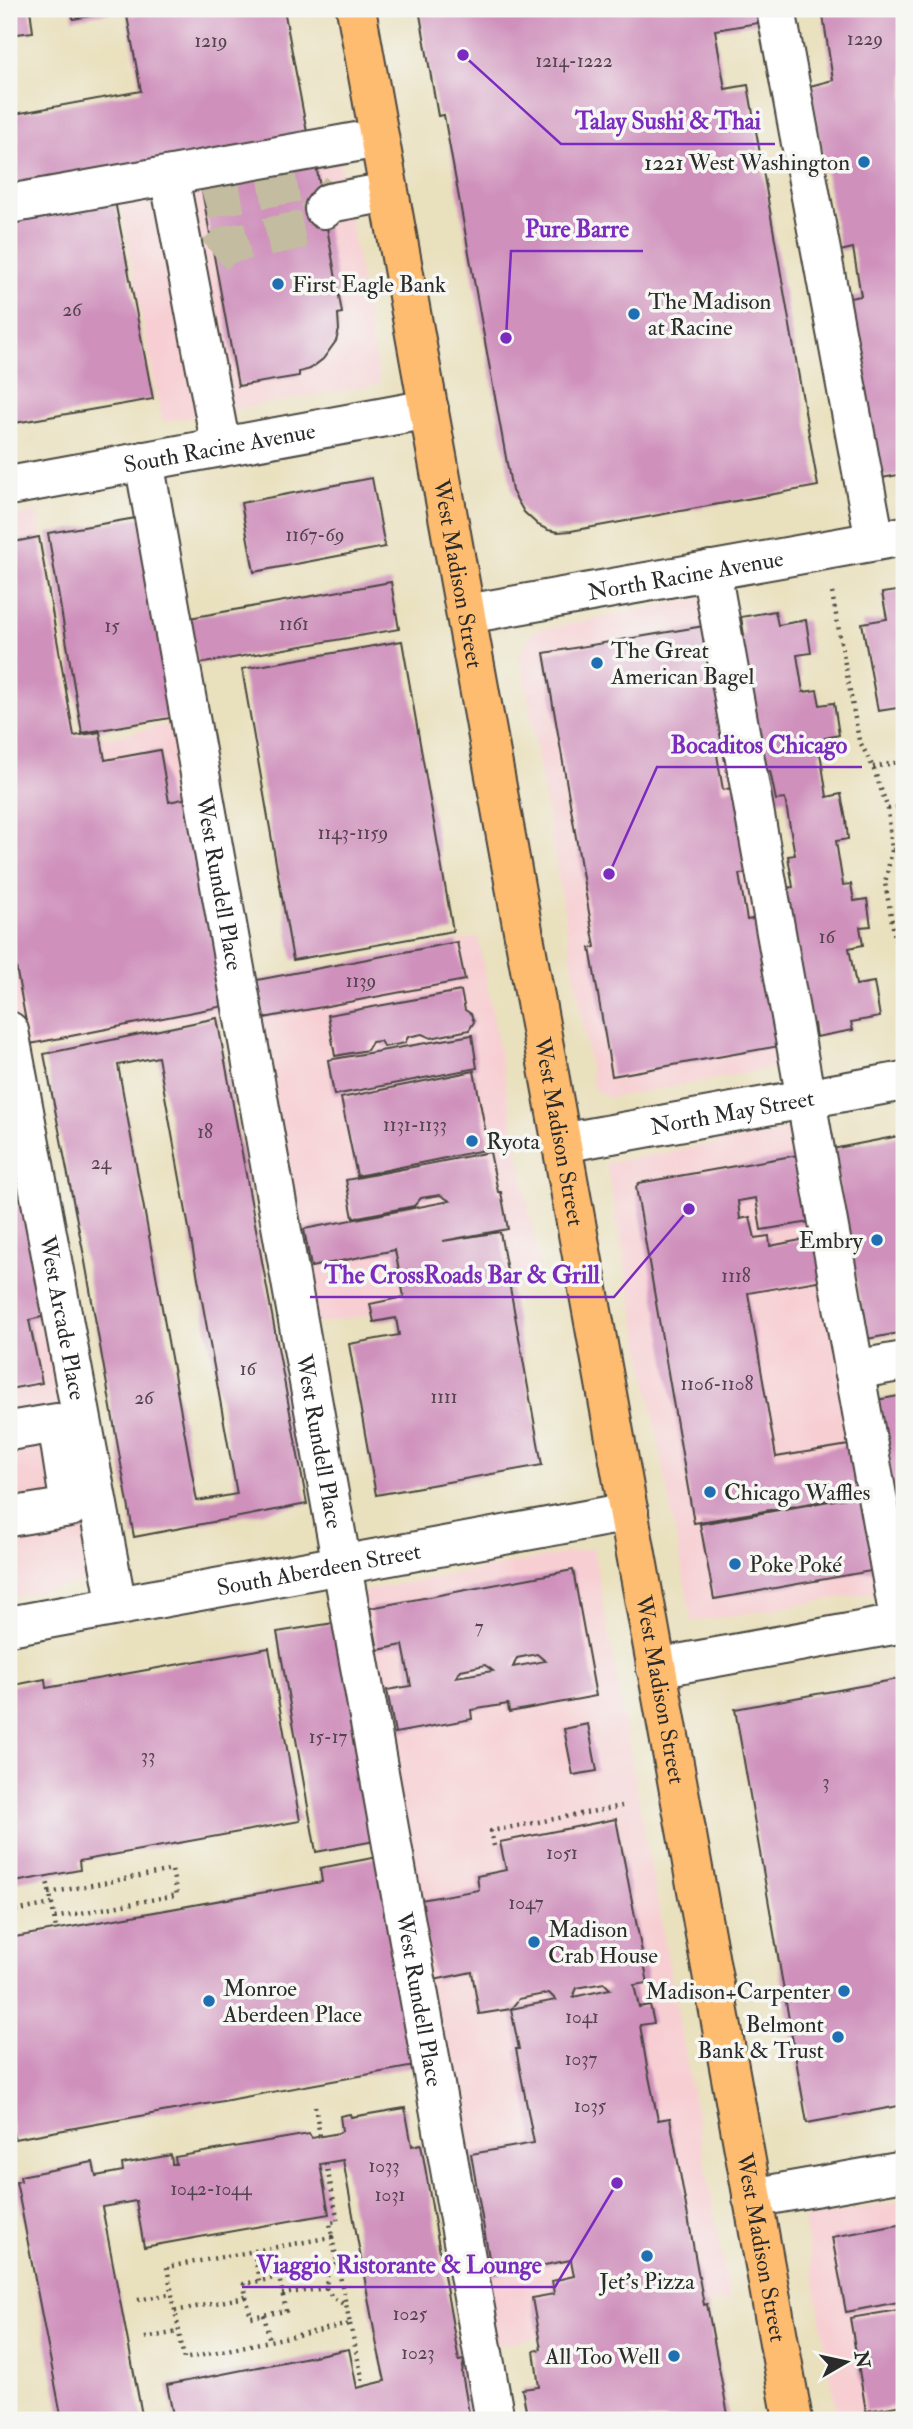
<svg xmlns="http://www.w3.org/2000/svg" width="913" height="2429" font-family="'IM FELL Double Pica',serif">
  <style>
    .built { fill: #f7cfd3 }
    .building { fill: #cf90bc; fill-rule: evenodd }
    .lines { fill: none; stroke-linecap: round; stroke-linejoin: round }
    .minor-tunnel { stroke: #c3bca0; stroke-width: 38; stroke-dasharray: 38 19; stroke-linecap: butt }
    .minor-casing { stroke: #484641; stroke-width: 42 }
    .major-casing { stroke: #484641; stroke-width: 42 }
    .path { stroke: #484641; stroke-width: 4.5; stroke-dasharray: 2 5; stroke-linecap: butt }
    .minor { stroke: #fff; stroke-width: 38 }
    .major { stroke: #febc70; stroke-width: 38 }
    .poi-dot { fill: #1f6fb2; stroke: #f6f6f2; stroke-width: 2.5 }
    .labels { text-anchor: middle; stroke-width: 7; stroke-linejoin: round; paint-order: stroke }
    .number-label { font-size: 19px; fill: #54444f }
    .poi-label { font-size: 23px; fill: #2b2b2b; stroke: #f6f6f2; text-anchor: start }
    .street-label { font-size: 23px; fill: #2b2b2b; stroke: #f6f6f2 }
    .leader { fill: none; stroke: #7b2cbf; stroke-width: 2.5 }
    .callout-dot { fill: #7b2cbf; stroke: #f6f6f2; stroke-width: 2.5 }
    .callout-label { font-size: 24px; text-anchor: middle; font-weight: bold; fill: #7b2cbf; stroke: #f6f6f2; stroke-width: 7; stroke-linejoin: round; paint-order: stroke }
  </style>
  <rect width="100%" height="100%" fill="#f6f6f2"/>
  <filter id="ink" filterUnits="userSpaceOnUse"><feTurbulence type="fractalNoise" baseFrequency=".0143" numOctaves="2"/><feDisplacementMap in="SourceGraphic" scale="14" xChannelSelector="R" yChannelSelector="G"/><feConvolveMatrix kernelMatrix="1 2 1 2 8 2 1 2 1" color-interpolation-filters="sRGB"/></filter>
  <filter id="wash" filterUnits="userSpaceOnUse"><feTurbulence type="fractalNoise" baseFrequency=".00686" numOctaves="4" result="noise"/><feDisplacementMap in="SourceGraphic" scale="28" xChannelSelector="R" yChannelSelector="G"/><feGaussianBlur stdDeviation="1.57" result="paint"/><feColorMatrix in="noise" values="0 0 0 0 0 0 0 0 0 0 0 0 0 0 0 0 0 1.4 0 .05"/><feComposite in="paint" operator="in"/></filter>
  <g filter="url(#wash)">
    <rect width="100%" height="100%" fill="#e9e0bd"/>
    <path class="built" d="M337,145L380,384L162,422L117,185Z
      M37,512L79,745L190,719L237,983L478,937L543,1285L299,1327L242,1011L14,1054L111,1577L9,1598V517Z
      M718,594L802,1063L609,1098L594,1090L520,652L534,631Z
      M810,1126L901,1588L692,1622L606,1163Z
      M593,1548L730,2300L482,2348L347,1594Z
      M904,2201V2408L838,2420L803,2218Z"/>
    <g id="blocks">
      <path class="building" d="M9,9H30L33,32L9,35Z
        M72,9H125V10L73,19Z
        M166,9H284L309,143L15,196L9,162V115L141,91L127,16Z
        M419,9H762L764,22L715,30L725,89L748,85L818,486L571,531L558,532L548,530L538,525L524,512L512,491L444,115L438,116Z
        M822,9H904V474L876,479L844,299L861,296L853,248L840,251L810,86L833,80Z
        M315,159L342,313L338,314L339,330L336,341L323,359L310,369L299,372V376L238,386L200,180Z
        M115,201L153,399L9,424V219Z
        M372,478L385,547L254,572L241,503Z
        M142,517L176,717L82,733L48,533Z
        M39,537L74,736L100,732L105,760L160,750L169,802L192,797L229,1005L30,1044L9,928V543Z
        M391,582L399,629L198,664L189,618Z
        M904,590V707L878,711L862,623L887,619L882,593Z
        M775,611L778,625L806,620L811,653L797,655L803,692L817,690L820,705L834,703L839,735L825,738L827,751L820,752L827,797L841,794L846,820L848,839L836,841L843,885L851,884L854,901L867,899L871,926L860,927L863,945L849,948L856,985L874,982L880,1017L851,1022L853,1030L816,1037L814,1024L807,1025L784,888L793,887L788,856L795,855L785,799L776,800L770,771L761,773L737,636L744,635L741,617Z
        M710,625L730,747L716,749L723,790L739,786L755,872L739,874L747,920L762,917L785,1045L612,1076L590,948L595,947L544,653Z
        M402,641L453,931L293,960L242,669Z
        M457,942L465,980L264,1018L257,980Z
        M461,991L465,1010L471,1014L474,1022L469,1030L431,1038L422,1034L408,1037L405,1043L384,1047L380,1041L372,1042L367,1050L335,1056L328,1015Z
        M217,1018L307,1504L134,1537L84,1256L44,1054ZM158,1057L237,1494L197,1501L118,1065Z
        M472,1035L477,1068L334,1095L328,1060Z
        M474,1071L489,1149L357,1176L341,1098Z
        M9,1118L46,1316L29,1320L42,1383L9,1389Z
        M904,1135V1332L867,1339L832,1149Z
        M490,1152L498,1192H501L508,1229L443,1241L500,1232L542,1465L376,1495L349,1344L399,1335L396,1318L374,1322L370,1304L404,1297L395,1250L311,1267L304,1229L450,1201L440,1195L421,1198L414,1206L353,1218L346,1180Z
        M798,1155L810,1222L761,1230L756,1198L738,1201L740,1219L750,1217L755,1238L769,1236L770,1246L816,1237L823,1280L748,1293L776,1457L855,1444L864,1494L694,1523L636,1187L639,1183Z
        M904,1395V1566L871,1401Z
        M869,1494L882,1569L714,1599L700,1524Z
        M573,1570L596,1696L509,1712L508,1704L471,1710L472,1719L395,1733L387,1690L411,1686L403,1645L378,1650L370,1608ZM537,1654L545,1661L513,1667L517,1658ZM485,1665L493,1671L456,1677L461,1670Z
        M340,1622L380,1840L316,1852L277,1632Z
        M269,1648L300,1821L79,1861L80,1870L9,1883V1686L45,1679L46,1688Z
        M904,1678V2105L807,2123L735,1709Z
        M588,1724L597,1771L573,1775L564,1729Z
        M616,1819L648,1983L634,1985L639,2007L650,2005L654,2023L640,2025L647,2067L658,2120L670,2118L704,2305L707,2304L729,2420H528L522,2389L539,2387L534,2351L541,2349L532,2298L554,2294L552,2281L574,2276L571,2260L492,2275L471,2154L534,2143L516,2049H519L511,2009L479,2014L472,1972L434,1980L420,1900L479,1890L477,1876L506,1870L500,1842ZM604,1983L610,1989L573,1997L577,1988ZM549,1993L556,2000L511,2009L519,1999Z
        M383,1856L420,2065L14,2139L9,2110V1938L322,1882L320,1868Z
        M405,2108L412,2146L421,2144L459,2361L464,2360L462,2373L470,2419L174,2420L167,2385L349,2349L357,2388L385,2381L376,2341L343,2160L320,2164L329,2214L144,2247L136,2201L102,2207L143,2420H62L18,2191L16,2182L21,2181L20,2176L93,2162L96,2176L123,2171L122,2164L171,2155L172,2164H176L175,2157L309,2134L312,2138L339,2133L342,2131L340,2116L350,2114L351,2117Z
        M904,2224V2301L846,2312L832,2237Z
        M904,2309V2405L866,2411L850,2318Z"/>
    </g>
  </g>
  <g filter="url(#ink)">
    <use href="#blocks" fill-opacity="0" stroke="#484641" stroke-width="2"/>
    <g class="lines">
      <path class="minor-tunnel" d="M204,201L217,197L302,182L322,199
        M214,255L226,245L311,228L324,209"/>
      <defs>
        <g id="minor">
          <path d="M776,9L875,541"/>
          <path d="M169,176L221,447"/>
          <path d="M9,204L379,138"/>
          <path d="M324,209L329,203L388,192"/>
          <path id="s1" d="M144,461L495,2420"/>
          <path id="s2" d="M9,486L429,409"/>
          <path d="M711,570L900,1624"/>
          <path id="s3" d="M467,614L904,536"/>
          <path id="s4" d="M9,1031L117,1606"/>
          <path id="s5" d="M562,1143L904,1081"/>
          <path d="M854,1370L904,1361"/>
          <path d="M9,1431L57,1423L70,1507L9,1517"/>
          <path id="s6" d="M9,1626L629,1512"/>
          <path d="M656,1668L904,1623"/>
          <path d="M752,2198L904,2171"/>
        </g>
        <g id="major">
          <path id="s7" d="M356,9L793,2420"/>
        </g>
      </defs>
      <use href="#minor" class="minor-casing"/>
      <use href="#major" class="major-casing"/>
      <path class="path" d="M832,593L859,740L873,767L888,809L892,850L885,883L904,987
        M873,767L904,761
        M888,809L904,806
        M892,850L904,848
        M494,1846L491,1831L622,1806
        M49,1893L172,1870L177,1895L54,1918
        M52,1904L56,1929
        M9,1912L52,1904L46,1876
        M315,2106L320,2136
        M326,2163L338,2221L330,2222L332,2237
        M332,2237L350,2324L184,2359L167,2267Z
        M254,2251L259,2281
        M326,2288L332,2297L345,2305
        M282,2294L326,2288L327,2276L338,2263
        M138,2300L171,2294
        M175,2311L246,2297L244,2284L279,2277L286,2311L251,2317L246,2297
        M264,2315L270,2341
        M350,2324L364,2386
        M145,2338L178,2332"/>
      <use href="#minor" class="minor"/>
      <use href="#major" class="major"/>
    </g>
  </g>
  <g class="poi-dot">
    <circle cx="864" cy="162" r="7"/>
    <circle cx="278" cy="284" r="7"/>
    <circle cx="634" cy="314" r="7"/>
    <circle cx="597" cy="663" r="7"/>
    <circle cx="472" cy="1141" r="7"/>
    <circle cx="877" cy="1240" r="7"/>
    <circle cx="710" cy="1492" r="7"/>
    <circle cx="735" cy="1564" r="7"/>
    <circle cx="534" cy="1942" r="7"/>
    <circle cx="844" cy="1991" r="7"/>
    <circle cx="209" cy="2001" r="7"/>
    <circle cx="838" cy="2037" r="7"/>
    <circle cx="647" cy="2256" r="7"/>
    <circle cx="674" cy="2356" r="7"/>
  </g>
  <g class="labels">
    <g class="number-label">
      <text x="865" y="45">1229</text>
      <text x="211" y="47">1219</text>
      <text x="574" y="67">1214-1222</text>
      <text x="72" y="316">26</text>
      <text x="315" y="541">1167-69</text>
      <text x="294" y="630">1161</text>
      <text x="112" y="632">15</text>
      <text x="353" y="839">1143-1159</text>
      <text x="827" y="943">16</text>
      <text x="361" y="987">1139</text>
      <text x="415" y="1131">1131-1133</text>
      <text x="205" y="1138">18</text>
      <text x="101" y="1169">24</text>
      <text x="736" y="1282">1118</text>
      <text x="248" y="1375">16</text>
      <text x="717" y="1390">1106-1108</text>
      <text x="444" y="1403">1111</text>
      <text x="144" y="1404">26</text>
      <text x="479" y="1633">7</text>
      <text x="328" y="1743">15-17</text>
      <text x="148" y="1762">33</text>
      <text x="826" y="1788">3</text>
      <text x="562" y="1859">1051</text>
      <text x="526" y="1909">1047</text>
      <text x="582" y="2023">1041</text>
      <text x="581" y="2065">1037</text>
      <text x="590" y="2112">1035</text>
      <text x="384" y="2172">1033</text>
      <text x="211" y="2195">1042-1044</text>
      <text x="390" y="2201">1031</text>
      <text x="410" y="2320">1025</text>
      <text x="418" y="2359">1023</text>
    </g>
    <g class="poi-label">
      <text x="850" y="170" text-anchor="end">1221 West Washington</text>
      <text x="292" y="292">First Eagle Bank</text>
      <text x="648" y="309">The Madison<tspan x="648" dy="26">at Racine</tspan></text>
      <text x="611" y="658">The Great<tspan x="611" dy="26">American Bagel</tspan></text>
      <text x="486" y="1149">Ryota</text>
      <text x="863" y="1248" text-anchor="end">Embry</text>
      <text x="724" y="1500">Chicago Waffles</text>
      <text x="749" y="1572">Poke Poké</text>
      <text x="548" y="1937">Madison<tspan x="548" dy="26">Crab House</tspan></text>
      <text x="223" y="1996">Monroe<tspan x="223" dy="26">Aberdeen Place</tspan></text>
      <text x="830" y="1999" text-anchor="end">Madison+Carpenter</text>
      <text x="824" y="2032" text-anchor="end">Belmont<tspan x="824" dy="26">Bank &amp; Trust</tspan></text>
      <text x="647" y="2289" text-anchor="middle">Jet's Pizza</text>
      <text x="660" y="2364" text-anchor="end">All Too Well</text>
    </g>
    <g class="street-label">
      <text dy="8" stroke="none"><textPath href="#s2" startOffset="214">South Racine Avenue</textPath></text>
      <text dy="8" stroke="none"><textPath href="#s7" startOffset="574">West Madison Street</textPath></text>
      <text dy="8" stroke="none"><textPath href="#s3" startOffset="222">North Racine Avenue</textPath></text>
      <text dy="8" stroke="none"><textPath href="#s1" startOffset="429">West Rundell Place</textPath></text>
      <text dy="8" stroke="none"><textPath href="#s5" startOffset="173">North May Street</textPath></text>
      <text dy="8" stroke="none"><textPath href="#s7" startOffset="1141">West Madison Street</textPath></text>
      <text dy="8" stroke="none"><textPath href="#s4" startOffset="292">West Arcade Place</textPath></text>
      <text dy="8" stroke="none"><textPath href="#s1" startOffset="996">West Rundell Place</textPath></text>
      <text dy="8" stroke="none"><textPath href="#s6" startOffset="315">South Aberdeen Street</textPath></text>
      <text dy="8" stroke="none"><textPath href="#s7" startOffset="1708">West Madison Street</textPath></text>
      <text dy="8" stroke="none"><textPath href="#s1" startOffset="1563">West Rundell Place</textPath></text>
      <text dy="8" stroke="none"><textPath href="#s7" startOffset="2275">West Madison Street</textPath></text>
    </g>
  </g>
  <path class="leader" d="M463 55L561 144H775M506 338L511 251H643M609 874L657 767H862M689 1209L614 1297H310M617 2183L555 2287H242"/>
  <g class="callout-dot">
    <circle cx="463" cy="55" r="7"/>
    <circle cx="506" cy="338" r="7"/>
    <circle cx="609" cy="874" r="7"/>
    <circle cx="689" cy="1209" r="7"/>
    <circle cx="617" cy="2183" r="7"/>
  </g>
  <g class="callout-label">
    <text x="668" y="129">Talay Sushi &amp; Thai</text>
    <text x="577" y="237">Pure Barre</text>
    <text x="759" y="753">Bocaditos Chicago</text>
    <text x="462" y="1283">The CrossRoads Bar &amp; Grill</text>
    <text x="399" y="2273">Viaggio Ristorante &amp; Lounge</text>
  </g>
  <rect width="913" height="2429" fill="none" stroke="#f6f6f2" stroke-width="35"/>
  <g transform="translate(846 2362) rotate(81)" stroke="#f6f6f2" stroke-width="5" paint-order="stroke">
  <path d="M0-5L12 26L0 18L-12 26Z" fill="#2b2b2b"/>
  <text y="-10" font-size="19" font-weight="bold" text-anchor="middle" fill="#2b2b2b">N</text>
  </g>
</svg>
